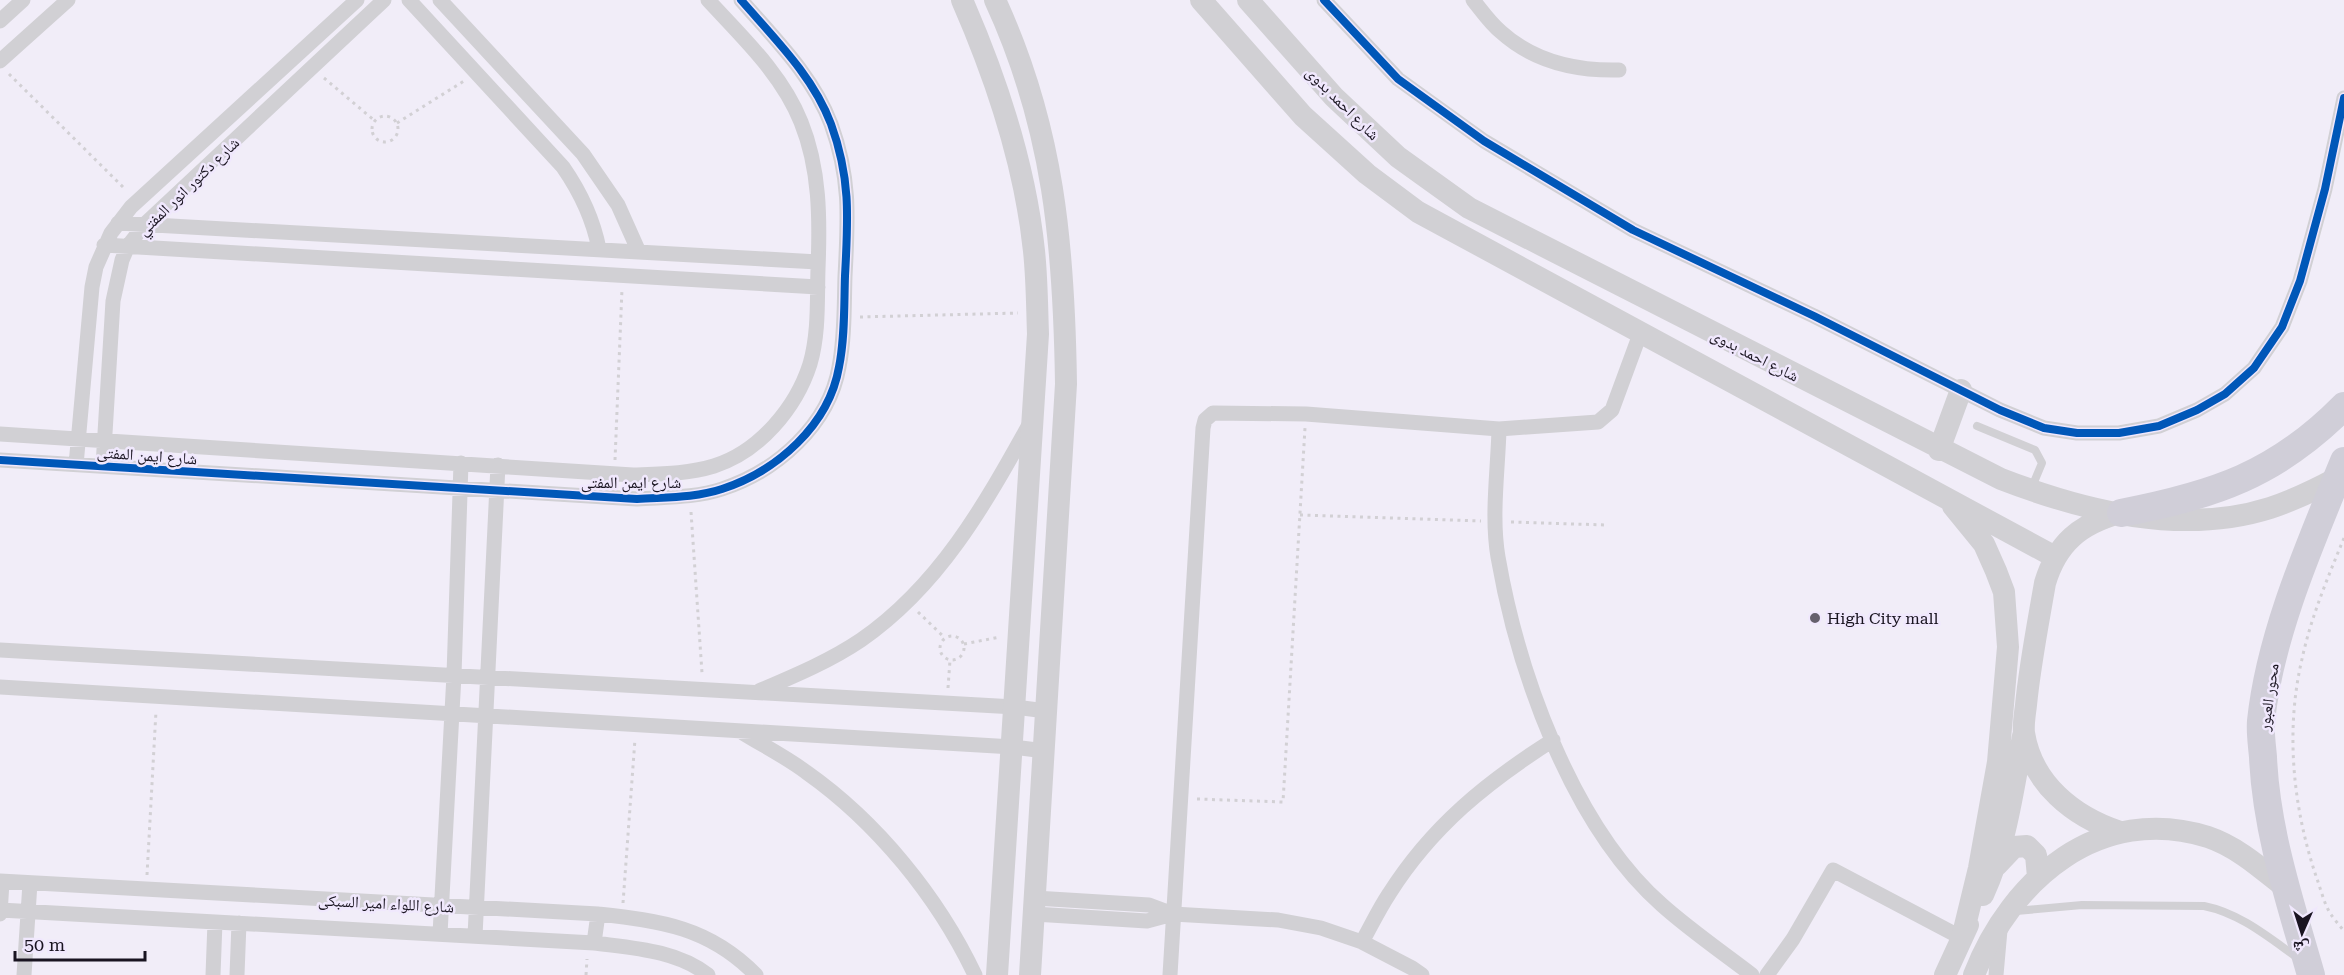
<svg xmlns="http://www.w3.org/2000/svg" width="2344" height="975" font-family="'Roboto Serif','Noto Naskh Arabic',serif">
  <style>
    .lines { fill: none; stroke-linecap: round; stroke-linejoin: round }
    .path { stroke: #d2d0d4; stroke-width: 3; stroke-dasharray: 3 4.5; stroke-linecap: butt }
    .lane { stroke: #d1d0d4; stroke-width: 8 }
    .street { stroke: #d1d0d4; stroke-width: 15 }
    .secondary { stroke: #d1d0d4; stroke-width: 22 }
    .highway { stroke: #d0ced8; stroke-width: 28 }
    .cycleway-casing { stroke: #f0e8fd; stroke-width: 11 }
    .cycleway { stroke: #0057b8; stroke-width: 8 }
    .poi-dot { fill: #65606c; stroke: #f0e8fd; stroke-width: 2 }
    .labels { text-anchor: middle; stroke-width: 5; stroke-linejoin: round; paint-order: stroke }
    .street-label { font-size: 16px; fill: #191420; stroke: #f0e8fd }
    .poi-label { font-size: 16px; fill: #191420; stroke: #f0e8fd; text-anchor: start }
  </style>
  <rect width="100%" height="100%" fill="#f1edf8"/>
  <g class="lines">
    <path class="path" d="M9,74L126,190
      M324,78L375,121
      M372 129a13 13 0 1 1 26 0a13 13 0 1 1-26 0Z
      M397,123L464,81
      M860,317L1018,313
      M615,460L622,289
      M691,512L702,673
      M1300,515L1481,521
      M1511,522L1606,525
      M2344,538C2328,577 2311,617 2302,659C2285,731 2293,809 2317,879C2321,890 2324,903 2330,913C2334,919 2339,925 2344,931
      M918,612L945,638
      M940 648a12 12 0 1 1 24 0a12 12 0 1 1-24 0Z
      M964,644L1000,637
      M948,688L950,660
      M1197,799L1283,802L1305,428
      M147,875L156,711
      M623,903L635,739
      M586,975L587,959"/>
    <path class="lane" d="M1977,426L2035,450L2042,463L2032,487
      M2016,911L2082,905L2204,906C2239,913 2267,936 2295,956"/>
    <path class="street" d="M409,0L563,167C581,193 593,218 599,249
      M440,0L583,154L618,205L639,252
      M1324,0L1398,79L1484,141L1633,230L1814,316L2000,410L2044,428L2077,433H2119L2159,426L2197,410L2225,394L2254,368L2282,327L2300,281L2325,189L2344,98
      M1473,0C1482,11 1490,23 1501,32C1533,61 1576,71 1619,70
      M0,21L23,0
      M0,61L68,0
      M118,223L818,262
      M104,245L818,287
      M1499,429C1498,470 1491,516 1498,557C1518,672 1572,826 1662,905C1690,930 1722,952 1752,975
      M0,434L633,475C660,474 688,474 714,466C759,452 796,408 810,364C819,333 817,300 818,269C820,219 820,169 801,122C782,74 742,37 708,0
      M0,460L637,499C665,497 695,498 722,489C777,471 829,425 839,367C845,337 844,306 845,276C848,219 851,179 831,124C813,76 774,38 741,0
      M76,465L92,287L96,267L111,233L131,207L357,0
      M103,466L113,301L122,260L128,246L145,224L384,0
      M0,650L1015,707L1046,711
      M0,687L1013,747L1045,751
      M759,691C794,676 830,661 861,640C939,586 984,506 1029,425
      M743,733C764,746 786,757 806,772C877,822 938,897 975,975
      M0,881L598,914C661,921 709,927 756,975
      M1035,898L1149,905L1173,914
      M0,910L594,943C632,948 676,950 708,975
      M0,914L2,882
      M1034,914L1147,921L1173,914L1278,920L1321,928L1362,942L1412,968L1422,975
      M440,934L454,675L461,463
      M475,936L498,465
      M1362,942C1371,926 1379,909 1389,894C1432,826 1487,782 1553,740
      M594,943L598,914
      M24,975L30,883
      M213,975L215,922
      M237,975L239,923
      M1170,975L1203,428L1205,420L1213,413L1306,414L1499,429L1598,422L1612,410L1640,334
      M1767,975L1793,939L1833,870L1962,938
      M1996,975L2000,930"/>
    <path class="secondary" d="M962,0C997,80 1025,164 1034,251C1037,279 1037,307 1038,334L997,975
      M995,0C1054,128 1064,246 1066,384L1030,975
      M1201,0L1303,116L1367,174L1418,212L2055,557
      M1248,0L1334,97L1398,157L1469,208L2001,479C2084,511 2182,536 2270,508C2294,500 2315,490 2337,478
      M1939,450L1961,390
      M1953,506L1984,544L1996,571L2004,592L2008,647L1998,762L1979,868L1962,938
      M2120,513C2080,524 2057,543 2045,583C2038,624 2030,664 2026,705C2025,714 2023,724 2024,733C2032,784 2074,817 2120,832
      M1997,865L2014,847L2027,846L2036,855L2038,877
      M1983,895C2006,845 2013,790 2023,736
      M1945,975L1968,925
      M1974,975C2011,879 2100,803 2208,837C2238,847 2263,870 2287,889"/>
    <path class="highway" d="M2121,513C2214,495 2276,475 2344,406
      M2311,975C2291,905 2266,831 2263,757C2262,745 2260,733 2261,721C2270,634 2311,542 2344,461"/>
    <defs>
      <path id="cycleway" d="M1324,0L1398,79L1484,141L1633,230L1814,316L2000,410L2044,428L2077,433H2119L2159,426L2197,410L2225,394L2254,368L2282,327L2300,281L2325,189L2344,98
        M0,460L637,499C665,497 695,498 722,489C777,471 829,425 839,367C845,337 844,306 845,276C848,219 851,179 831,124C813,76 774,38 741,0"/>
    </defs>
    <use href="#cycleway" class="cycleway-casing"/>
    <use href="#cycleway" class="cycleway"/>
  </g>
  <circle class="poi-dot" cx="1815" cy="618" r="6"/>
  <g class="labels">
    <g class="street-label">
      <text transform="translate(1343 103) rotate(45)" y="6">شارع احمد بدوى</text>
      <text transform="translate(188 186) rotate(-44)" y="6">شارع دكتور انور المفتي</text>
      <text transform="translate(1755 355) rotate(27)" y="6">شارع احمد بدوى</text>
      <text transform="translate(147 455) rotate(4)" y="6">شارع ايمن المفتى</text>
      <text x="631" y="488">شارع ايمن المفتى</text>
      <text transform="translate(2268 697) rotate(-82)" y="6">محور العبور</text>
      <text transform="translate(386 903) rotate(3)" y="6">شارع اللواء امير السبكى</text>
    </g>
    <g class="poi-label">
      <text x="1827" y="624">High City mall</text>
    </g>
  </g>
  <g transform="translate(2302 933) rotate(183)" stroke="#f0e8fd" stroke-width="4.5" paint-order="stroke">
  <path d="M0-4.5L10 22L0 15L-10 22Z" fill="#191420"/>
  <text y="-9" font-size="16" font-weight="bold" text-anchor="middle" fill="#191420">ش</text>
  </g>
  <path d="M15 951v9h130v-9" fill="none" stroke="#191420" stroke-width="3"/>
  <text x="24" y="951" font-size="18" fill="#191420" stroke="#f0e8fd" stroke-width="4.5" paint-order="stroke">50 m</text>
</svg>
